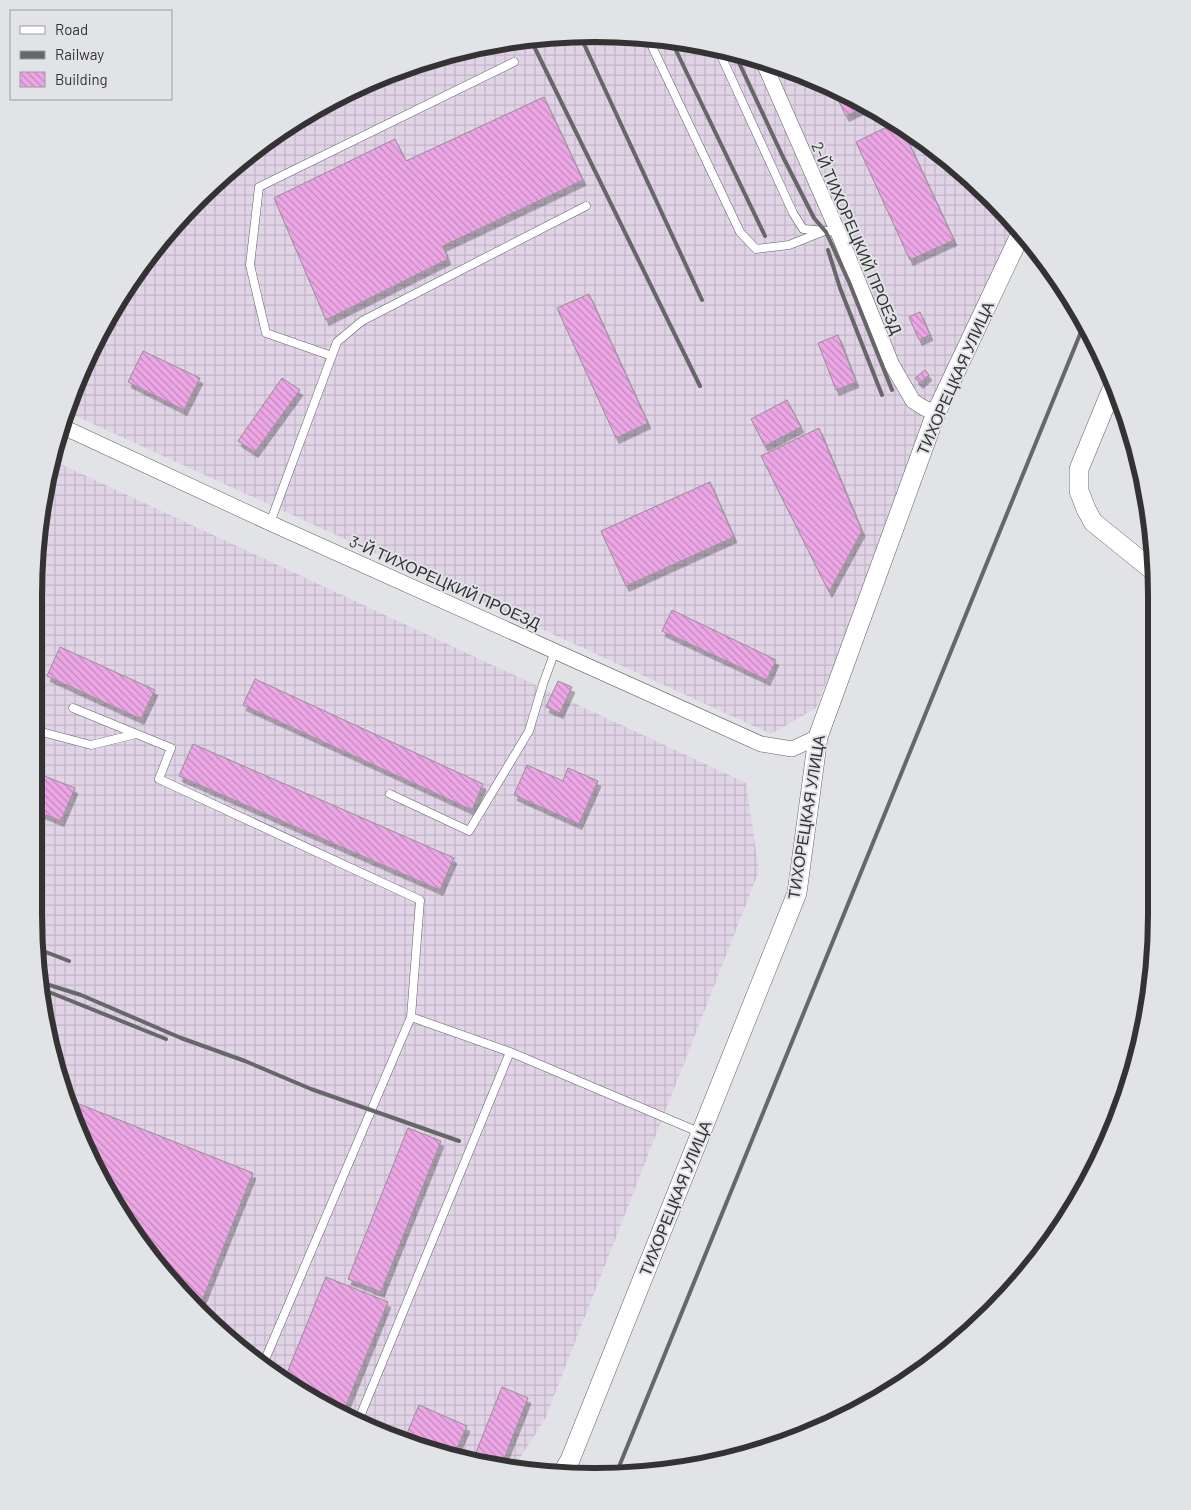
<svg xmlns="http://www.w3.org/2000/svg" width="1191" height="1510" font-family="Barlow,sans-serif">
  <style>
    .industrial { fill: url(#industrial-grid) }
    .building { fill: url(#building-back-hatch); stroke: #949193; filter: url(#shadow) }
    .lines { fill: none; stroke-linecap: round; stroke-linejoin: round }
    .service-casing { stroke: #606163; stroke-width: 9 }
    .minor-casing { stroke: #606163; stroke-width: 16 }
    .tertiary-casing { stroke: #606163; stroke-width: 20 }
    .service { stroke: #fff; stroke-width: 8 }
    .minor { stroke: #fff; stroke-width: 15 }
    .tertiary { stroke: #fff; stroke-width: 19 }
    .rail { stroke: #666768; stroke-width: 4 }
    .labels { text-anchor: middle; stroke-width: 4; stroke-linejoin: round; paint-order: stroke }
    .street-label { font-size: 16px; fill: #333334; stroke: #e2e3e6 }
    .rim { fill: none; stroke: #333334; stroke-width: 6 }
  </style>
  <defs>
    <pattern id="industrial-grid" width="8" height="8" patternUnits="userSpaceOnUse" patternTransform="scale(1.25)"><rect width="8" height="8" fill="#e1d4e7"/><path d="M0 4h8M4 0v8" fill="none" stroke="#c2b6c7"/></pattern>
    <pattern id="building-back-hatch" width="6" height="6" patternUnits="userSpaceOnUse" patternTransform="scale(1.25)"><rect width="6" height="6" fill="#eda6e5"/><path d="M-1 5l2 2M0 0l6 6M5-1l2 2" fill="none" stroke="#c188ba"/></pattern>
    <filter id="shadow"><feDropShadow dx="3" dy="5.5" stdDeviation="0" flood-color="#0004"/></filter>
  </defs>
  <rect width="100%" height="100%" fill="#e2e3e6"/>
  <path class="industrial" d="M633,35L741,53L844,92L938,150L1014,221L816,708L771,734L65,411L109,314L173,225L225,173L315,109L415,63L522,39Z
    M54,461L746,783L759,871L545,1419L515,1466L450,1457L314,1401L198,1312L109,1195L53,1060L34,915L35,559Z"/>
  <path class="building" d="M832,87L844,92L867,106L846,116Z
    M544,97L583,180L443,246L448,259L326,320L274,198L395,139L406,161Z
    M895,123L902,128L954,240L910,260L856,142Z
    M589,294L648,423L616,438L557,308Z
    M920,312L930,335L919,340L909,317Z
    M838,335L856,382L836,390L818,343Z
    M143,351L200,378L184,410L128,382Z
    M925,370L929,375L920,383L915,378Z
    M282,378L300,390L255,452L238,441Z
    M787,400L801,427L765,446L751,419Z
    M819,428L862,531L829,592L761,456Z
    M710,482L734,537L626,586L601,531Z
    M672,610L776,660L767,680L662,631Z
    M60,647L155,690L141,719L47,676Z
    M255,679L483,784L472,810L243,705Z
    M558,681L572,687L560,713L546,707Z
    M193,744L454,858L440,890L179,776Z
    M527,765L563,781L568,768L598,781L579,824L514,795Z
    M34,772L75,788L61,821L34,810Z
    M69,1100L253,1173L198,1311L109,1195Z
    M408,1128L441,1141L381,1292L348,1279Z
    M326,1277L388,1302L343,1413L314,1401L285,1378Z
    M502,1387L528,1398L502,1464L496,1463L475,1455Z
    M419,1405L467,1426L453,1458L405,1438Z"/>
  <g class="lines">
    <defs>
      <path id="service" d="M648,38L740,232L756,249L789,245L822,232
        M718,49L793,213L803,229L838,232
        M332,356L266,333L250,265L259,187L514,62
        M270,523L337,342L362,321L586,206
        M73,708L171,748L159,779L420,900L411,1017L510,1052L701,1133
        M34,730L91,745L136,734
        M390,794L469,831L529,731L543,684L555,651
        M264,1362L411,1017
        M359,1419L510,1052"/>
      <path id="minor" d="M763,61L838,232L892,365L913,401L924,408L936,413
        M61,426L270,523L761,744L792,749L818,737"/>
      <path id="tertiary" d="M1114,384L1079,469V491L1086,509L1093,522L1156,573
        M563,1472L570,1460L797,893L818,737L936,413L1022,231"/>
    </defs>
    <use href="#service" class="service-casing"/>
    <use href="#minor" class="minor-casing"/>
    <use href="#tertiary" class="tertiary-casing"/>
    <use href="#service" class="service"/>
    <use href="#minor" class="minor"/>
    <use href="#tertiary" class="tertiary"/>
    <path class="rail" d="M579,37L584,44L702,300
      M530,38L700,386
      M672,42L765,236
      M734,52L783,157L814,218L826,232L849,282L892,390
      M828,250L840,288L882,395
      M38,949L69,961
      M43,983L81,995L181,1038L245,1061L311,1089L459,1141
      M44,990L166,1039
      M616,1474L1085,322"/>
  </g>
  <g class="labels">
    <g class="street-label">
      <text transform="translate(857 238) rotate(67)" y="6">2-Й ТИХОРЕЦКИЙ ПРОЕЗД</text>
      <text transform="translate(955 378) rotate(-66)" y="6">ТИХОРЕЦКАЯ УЛИЦА</text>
      <text transform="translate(445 582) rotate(24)" y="6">3-Й ТИХОРЕЦКИЙ ПРОЕЗД</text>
      <text transform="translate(806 817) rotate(-81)" y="6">ТИХОРЕЦКАЯ УЛИЦА</text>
      <text transform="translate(675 1198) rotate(-68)" y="6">ТИХОРЕЦКАЯ УЛИЦА</text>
    </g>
  </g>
  <path d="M0 0H1191V1510H0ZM595 42H595A553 553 0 0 1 1148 595V915A553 553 0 0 1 595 1468H595A553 553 0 0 1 42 915V595A553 553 0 0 1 595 42Z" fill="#e2e3e6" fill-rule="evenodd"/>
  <path class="rim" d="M595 42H595A553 553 0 0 1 1148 595V915A553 553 0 0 1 595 1468H595A553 553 0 0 1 42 915V595A553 553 0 0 1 595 42Z"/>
  <rect x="10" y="10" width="162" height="90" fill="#e2e3e6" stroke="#9c9d9f"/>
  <rect x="20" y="26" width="25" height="8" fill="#ffffff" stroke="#9c9d9f"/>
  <text x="55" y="35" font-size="15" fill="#333334">Road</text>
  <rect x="20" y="51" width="25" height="8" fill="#666768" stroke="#9c9d9f"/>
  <text x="55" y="60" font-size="15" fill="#333334">Railway</text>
  <rect x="20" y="72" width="25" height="15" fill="url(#building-back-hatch)" stroke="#9c9d9f"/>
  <text x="55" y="85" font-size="15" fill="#333334">Building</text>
</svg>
